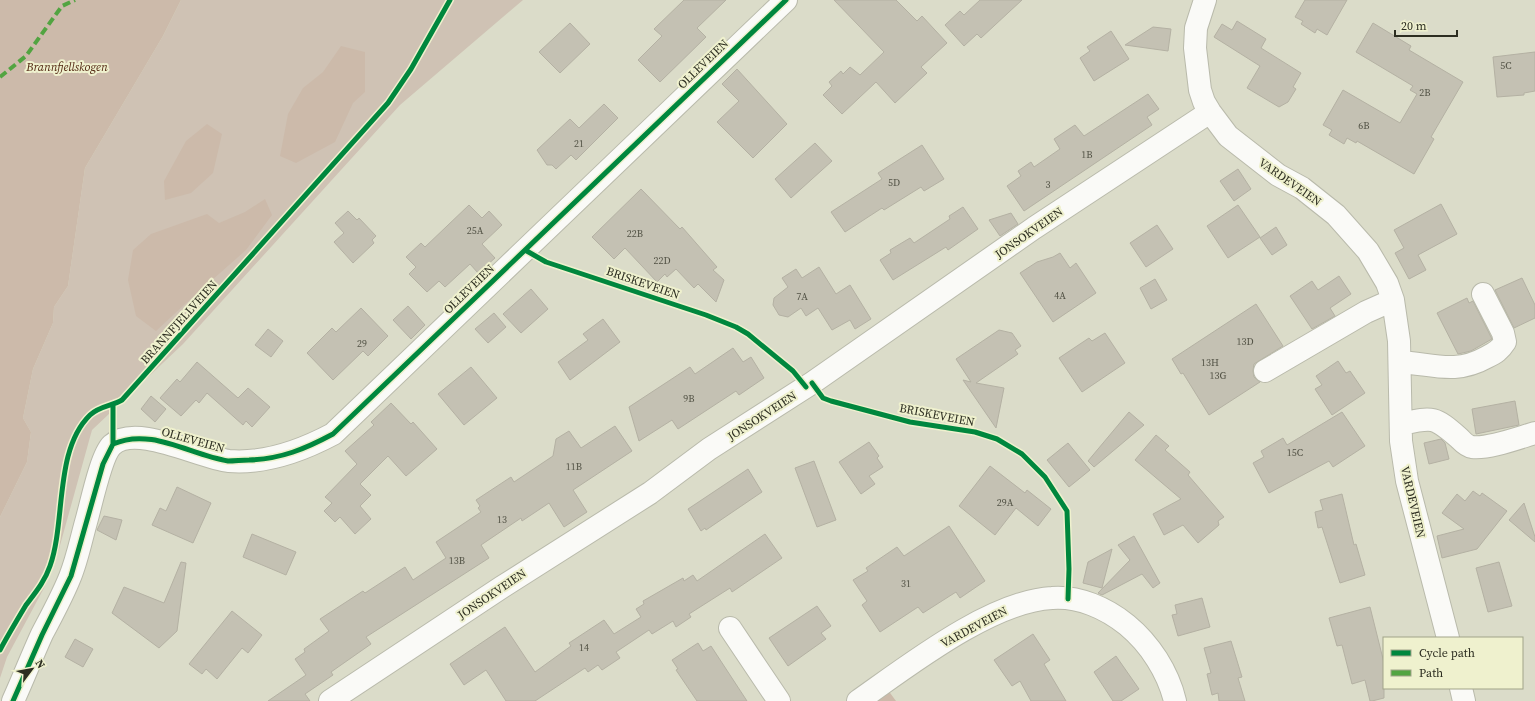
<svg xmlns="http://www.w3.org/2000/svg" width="1535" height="701" font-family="'Source Serif 4',serif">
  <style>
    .green { fill: #cfc2b4 }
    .forest { fill: #ccbaaa }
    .building { fill: #c4c1b3; stroke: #b4b1a3 }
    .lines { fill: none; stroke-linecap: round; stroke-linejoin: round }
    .minor-casing { stroke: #b9baab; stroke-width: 24 }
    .minor { stroke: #fafaf7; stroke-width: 22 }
    .quiet { stroke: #52a441; stroke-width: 4; stroke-dasharray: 8 4; stroke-linecap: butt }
    .cycleway-casing { stroke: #eff1ce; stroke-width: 8 }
    .cycleway { stroke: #00873e; stroke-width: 5 }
    .labels { text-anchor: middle; stroke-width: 4; stroke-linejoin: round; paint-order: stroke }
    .number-label { font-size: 10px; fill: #535346 }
    .street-label { font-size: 12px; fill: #2d2e21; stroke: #eff1ce }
    .park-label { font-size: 12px; font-style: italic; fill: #512610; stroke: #eff1ce }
  </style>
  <rect width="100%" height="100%" fill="#dbdcc9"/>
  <path class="green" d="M181,0H523L400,105L183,344L92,430L59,549L44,588L7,657L0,678V517L27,462L31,432L23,418L33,369L53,323L54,307L68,286L85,168L163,36Z"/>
  <path class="forest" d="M0,0H181L163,36L85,168L68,286L54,307L53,323L33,369L23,418L31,432L27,462L0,517Z
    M341,46L365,52V92L353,103L335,142L296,163L280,156L288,114L303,88L323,72Z
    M207,124L222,134L213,173L191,193L165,200L164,181L186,141Z
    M265,199L272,215L246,250L185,304L156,331L136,316L128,280L133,250L151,234L207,214L219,223L245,212Z
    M882,682L896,701H852Z"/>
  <path class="building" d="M684,0H726L697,28L706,37L660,82L638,60L662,36L654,29Z
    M834,0H896L917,21L922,16L947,43L921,67L927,73L895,103L876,82L842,114L823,95L832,86L829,82L841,71L843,74L850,67L860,75L884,52Z
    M980,0H1022L981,38L977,34L964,46L945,25L960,11L964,15Z
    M1305,0H1347L1327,35L1317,29L1315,33L1301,24L1303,21L1295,17Z
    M1237,21L1266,39L1261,48L1301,73L1293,87L1296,89L1288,102L1279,107L1247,88L1260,66L1214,37L1222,24L1232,30Z
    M570,23L590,44L560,73L539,52Z
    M1373,23L1411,46L1409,50L1463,82L1431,137L1434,139L1414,174L1357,141L1356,143L1347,138L1344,144L1329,135L1332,130L1323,125L1343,90L1400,123L1417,94L1410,90L1413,86L1356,52Z
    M1153,27L1171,29L1168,51L1125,45Z
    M1111,31L1129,59L1094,81L1080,58L1090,51L1087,47Z
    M1535,52V91L1524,93V95L1497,97L1493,57Z
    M737,69L787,124L753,158L717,122L739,101L722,84Z
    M1148,94L1159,109L1147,117L1152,125L1024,211L1007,186L1021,176L1018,171L1031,162L1034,167L1060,149L1054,139L1075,125L1084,136Z
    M604,104L618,118L576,160L571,155L556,169L552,165H547L537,150L570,119L579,128Z
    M815,143L832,161L791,198L775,179Z
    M922,145L944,179L924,191L921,187L884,210L882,208L845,232L831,212L882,179L878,173Z
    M1238,169L1251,189L1234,201L1220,181Z
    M641,189L680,229L682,227L717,267L713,270L724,280L716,302L698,284L694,288L676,269L667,277L665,274L657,282L625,248L614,259L592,237Z
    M1441,204L1457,234L1418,255L1426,270L1409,279L1395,253L1404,248L1394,230Z
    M469,205L482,218L489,211L502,225L482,244L495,258L478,273L470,264L445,287L439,281L427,292L409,274L416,267L406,257L421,243L425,247Z
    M1238,205L1260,237L1228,258L1207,226Z
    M963,207L978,229L948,250L946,247L893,280L880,260L891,253L890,250L910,238L914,243L950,219L949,216Z
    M348,211L357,220L359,218L376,236L372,240L374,243L353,263L334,242L344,233L335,223Z
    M1011,213L1018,224L1000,236L989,220Z
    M1157,225L1173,249L1146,267L1130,243Z
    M1276,227L1287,245L1272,255L1260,238Z
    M1060,253L1070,268L1076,263L1096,293L1053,322L1020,273L1037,262L1053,257Z
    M819,267L836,294L850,285L871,319L855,329L850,320L832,330L818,308L806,316L801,308L788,317L779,315L773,305L774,298L788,287L782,278L796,269L802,278Z
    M1339,276L1351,294L1330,308L1335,316L1312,329L1290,296L1312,281L1318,290Z
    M1522,278L1535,305V318L1514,328L1495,290Z
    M1155,279L1167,300L1151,309L1140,288Z
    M531,289L548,309L521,333L503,314Z
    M1467,298L1469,303L1473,301L1492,339L1471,351L1458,354L1437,313Z
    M1256,304L1283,346L1254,364L1253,371L1254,377L1260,382L1209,415L1183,373L1181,374L1172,359Z
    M408,306L425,325L411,339L393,320Z
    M361,308L388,336L368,356L363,351L333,380L307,353L332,328L336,332Z
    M494,313L506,327L488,343L475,329Z
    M603,319L620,342L570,380L558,362L588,340L583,334Z
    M268,329L283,341L271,357L255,345Z
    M999,330L1012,333L1021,346L1015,350L1018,354L976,383L1004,388L996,428L963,380L971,382L956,359Z
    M1105,333L1125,363L1082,392L1059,358L1089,338L1092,341Z
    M733,348L743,362L751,357L764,378L739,395L736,391L678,429L672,420L639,441L629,407L690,367L695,374Z
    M1338,361L1346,373L1350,371L1365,393L1332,415L1315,389L1322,385L1316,376Z
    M197,362L238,398L248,388L270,407L252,427L246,421L243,425L207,393L199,403L196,400L181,416L160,398L177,379L180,382Z
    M471,367L497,398L464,425L438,394Z
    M151,396L166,409L155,422L141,409Z
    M1515,401L1519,425L1476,434L1472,409Z
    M391,403L411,424L413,422L437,449L406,476L388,456L360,484L371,495L360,506L371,519L355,534L340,517L335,522L324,511L332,503L325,497L357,464L345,451L374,425L371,422Z
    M1129,412L1144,425L1094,467L1088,461Z
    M1342,412L1365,446L1333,467L1329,461L1269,493L1253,463L1264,457L1261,451L1283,438L1287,445Z
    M615,426L632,451L573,490L587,512L564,527L549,503L522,521L521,518L481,545L489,558L366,637L371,644L331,672L333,675L305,694L310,701H268L306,675L295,659L305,652L304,649L329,631L320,619L363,591L365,593L405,567L413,580L446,558L436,542L481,512L478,508L480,506L476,500L511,477L514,482L553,456L556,439L569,431L581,448Z
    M1156,435L1169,446L1165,450L1190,472L1188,475L1224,517L1218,521L1219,525L1198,543L1183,525L1164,535L1153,514L1181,499L1135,460Z
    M1441,439L1445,443L1449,459L1429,464L1424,443Z
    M869,442L879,456L877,458L883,467L869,476L875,484L861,494L839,462Z
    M1068,443L1090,470L1069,487L1047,460Z
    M814,461L836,520L817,527L795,468Z
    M990,466L1025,493L1027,490L1051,509L1038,526L1016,508L995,535L959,506Z
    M748,469L762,492L706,530L705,528L701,531L688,509Z
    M177,487L211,503L193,543L152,525L160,508L166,511Z
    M1473,491L1480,496L1482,493L1507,511L1477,549L1442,558L1437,536L1464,529L1442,513L1457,494L1465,501Z
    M1342,494L1354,545L1356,544L1365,575L1340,583L1322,527L1318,528L1315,512L1323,510L1320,500Z
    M1524,503L1535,537V542L1509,520Z
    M104,516L122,520L116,540L97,530Z
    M949,526L985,581L960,598L956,592L923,613L918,607L880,632L862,605L867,601L853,580L868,571L866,568L897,547L904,556Z
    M252,534L296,552L286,575L243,557Z
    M765,534L782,558L732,592L730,588L689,614L691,617L676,627L673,621L652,634L649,630L616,652L620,658L602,670L598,665L588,672L585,668L535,701H506L486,670L464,685L450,664L505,627L535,672L571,646L569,643L604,620L614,634L641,617L636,609L644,604L643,601L683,578L684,581L693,575L697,581Z
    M1134,536L1160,583L1153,588L1142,574L1102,595L1098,593L1130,560L1118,545Z
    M1112,549L1102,588L1083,583L1088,562Z
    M181,562L186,563L177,631L159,648L112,613L124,587L164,603Z
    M1499,562L1512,606L1488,612L1476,568Z
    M1202,598L1210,627L1178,636L1172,615L1177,614L1175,605Z
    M817,606L831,626L821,633L826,639L788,666L769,638Z
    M1370,607L1384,663V698L1372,701H1370L1365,680L1352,684L1342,645L1337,646L1329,618Z
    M232,611L262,635L248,653L242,648L217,679L206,669L202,674L189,664Z
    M1033,634L1050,660L1044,664L1066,701H1031L1020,681L1012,686L994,660Z
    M75,639L93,649L83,667L65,657Z
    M1231,641L1242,677L1238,678L1245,701H1219L1218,693L1212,695L1207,674L1211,673L1204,648Z
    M698,643L703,651L711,646L747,701H697L676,670L678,669L672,660Z
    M1116,656L1139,689L1121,701H1113L1094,672Z"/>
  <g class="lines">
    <defs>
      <path id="minor" d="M1205,0L1196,28L1195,48L1200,90L1204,102L1210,112L1228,136L1278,175L1302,188L1336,215L1368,251L1387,283L1393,300L1399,341L1401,441L1407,481L1448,638
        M1400,362C1433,364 1455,375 1487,357C1495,353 1500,350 1505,342L1503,333L1483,294
        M1265,371L1366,312L1393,300
        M1401,424C1433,417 1434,416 1459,438C1463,442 1466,446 1472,447C1489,449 1518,438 1535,433
        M730,628L779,701
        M1461,688L1464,701
        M13,701C23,679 32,656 42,634C52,615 62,597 70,577C77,560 81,540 86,522C91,505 101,455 112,445C136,423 200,458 229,461C266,464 301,451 333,434L786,0
        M330,701L502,587L650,493L709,449L812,383L1034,228L1210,112
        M858,701C908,666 991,601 1052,598C1079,596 1106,608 1127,625C1150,644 1168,672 1175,701"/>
    </defs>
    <use href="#minor" class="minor-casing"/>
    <use href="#minor" class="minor"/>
    <path class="quiet" d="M0,77L26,56L62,6L75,0"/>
    <defs>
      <path id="cycleway" d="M525,250L546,262L706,315L736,327L748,334L793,371L806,387
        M812,383L823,398L831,401L910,422L975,432L997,439L1022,454L1045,477L1067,511L1069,569L1068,599
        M113,444C151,427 190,455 228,461C235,461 242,460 249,460C281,459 305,449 333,434L786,0
        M0,650C8,635 17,620 26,605C35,593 45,581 50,566C66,521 54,450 90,415C99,406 112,406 122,400L388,103L411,69L450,0
        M13,701L42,635L71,576L103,464L113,444V405"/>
    </defs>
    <use href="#cycleway" class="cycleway-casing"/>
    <use href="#cycleway" class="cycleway"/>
  </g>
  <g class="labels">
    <g class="number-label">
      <text x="1506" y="69">5C</text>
      <text x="1425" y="96">2B</text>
      <text x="1364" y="129">6B</text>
      <text x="579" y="147">21</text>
      <text x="1087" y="158">1B</text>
      <text x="894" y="186">5D</text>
      <text x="1048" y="188">3</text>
      <text x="475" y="234">25A</text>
      <text x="635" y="237">22B</text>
      <text x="662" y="264">22D</text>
      <text x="1060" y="299">4A</text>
      <text x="802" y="300">7A</text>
      <text x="1245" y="345">13D</text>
      <text x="362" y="347">29</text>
      <text x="1210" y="366">13H</text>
      <text x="1218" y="379">13G</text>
      <text x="689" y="402">9B</text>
      <text x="1295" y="456">15C</text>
      <text x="574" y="470">11B</text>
      <text x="1005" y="506">29A</text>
      <text x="502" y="523">13</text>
      <text x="457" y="564">13B</text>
      <text x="906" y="587">31</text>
      <text x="584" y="651">14</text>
    </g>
    <g class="street-label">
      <text transform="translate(703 64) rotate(-44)" y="4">OLLEVEIEN</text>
      <text transform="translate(1290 182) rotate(35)" y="4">VARDEVEIEN</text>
      <text transform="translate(1029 233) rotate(-35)" y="4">JONSOKVEIEN</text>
      <text transform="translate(643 283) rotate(19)" y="4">BRISKEVEIEN</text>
      <text transform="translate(469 289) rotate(-44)" y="4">OLLEVEIEN</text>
      <text transform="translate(179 322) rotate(-48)" y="4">BRANNFJELLVEIEN</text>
      <text transform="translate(937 415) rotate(11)" y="4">BRISKEVEIEN</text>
      <text transform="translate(762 416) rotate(-33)" y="4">JONSOKVEIEN</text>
      <text transform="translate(193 440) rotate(16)" y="4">OLLEVEIEN</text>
      <text transform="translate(1413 502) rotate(77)" y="4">VARDEVEIEN</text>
      <text transform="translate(492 594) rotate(-34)" y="4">JONSOKVEIEN</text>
      <text transform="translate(974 627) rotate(-28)" y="4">VARDEVEIEN</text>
    </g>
    <g class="park-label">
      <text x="67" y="71">Brannfjellskogen</text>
    </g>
  </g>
  <rect x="1383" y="637" width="140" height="52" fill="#eff1ce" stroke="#a1a389"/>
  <rect x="1391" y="650" width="20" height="6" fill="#00873e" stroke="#a1a389"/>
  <text x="1419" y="657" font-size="12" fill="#2d2e21">Cycle path</text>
  <rect x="1391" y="670" width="20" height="6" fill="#52a441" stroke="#a1a389"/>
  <text x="1419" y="677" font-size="12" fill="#2d2e21">Path</text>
  <g transform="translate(32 669) rotate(58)" stroke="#eff1ce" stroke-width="3" paint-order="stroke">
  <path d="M0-3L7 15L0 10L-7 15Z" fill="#2d2e21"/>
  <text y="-6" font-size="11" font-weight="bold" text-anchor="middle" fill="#2d2e21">N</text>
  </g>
  <path d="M1395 30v6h62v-6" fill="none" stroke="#2d2e21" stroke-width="2"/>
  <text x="1401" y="30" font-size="12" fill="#2d2e21" stroke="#eff1ce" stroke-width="3" paint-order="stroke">20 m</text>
</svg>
